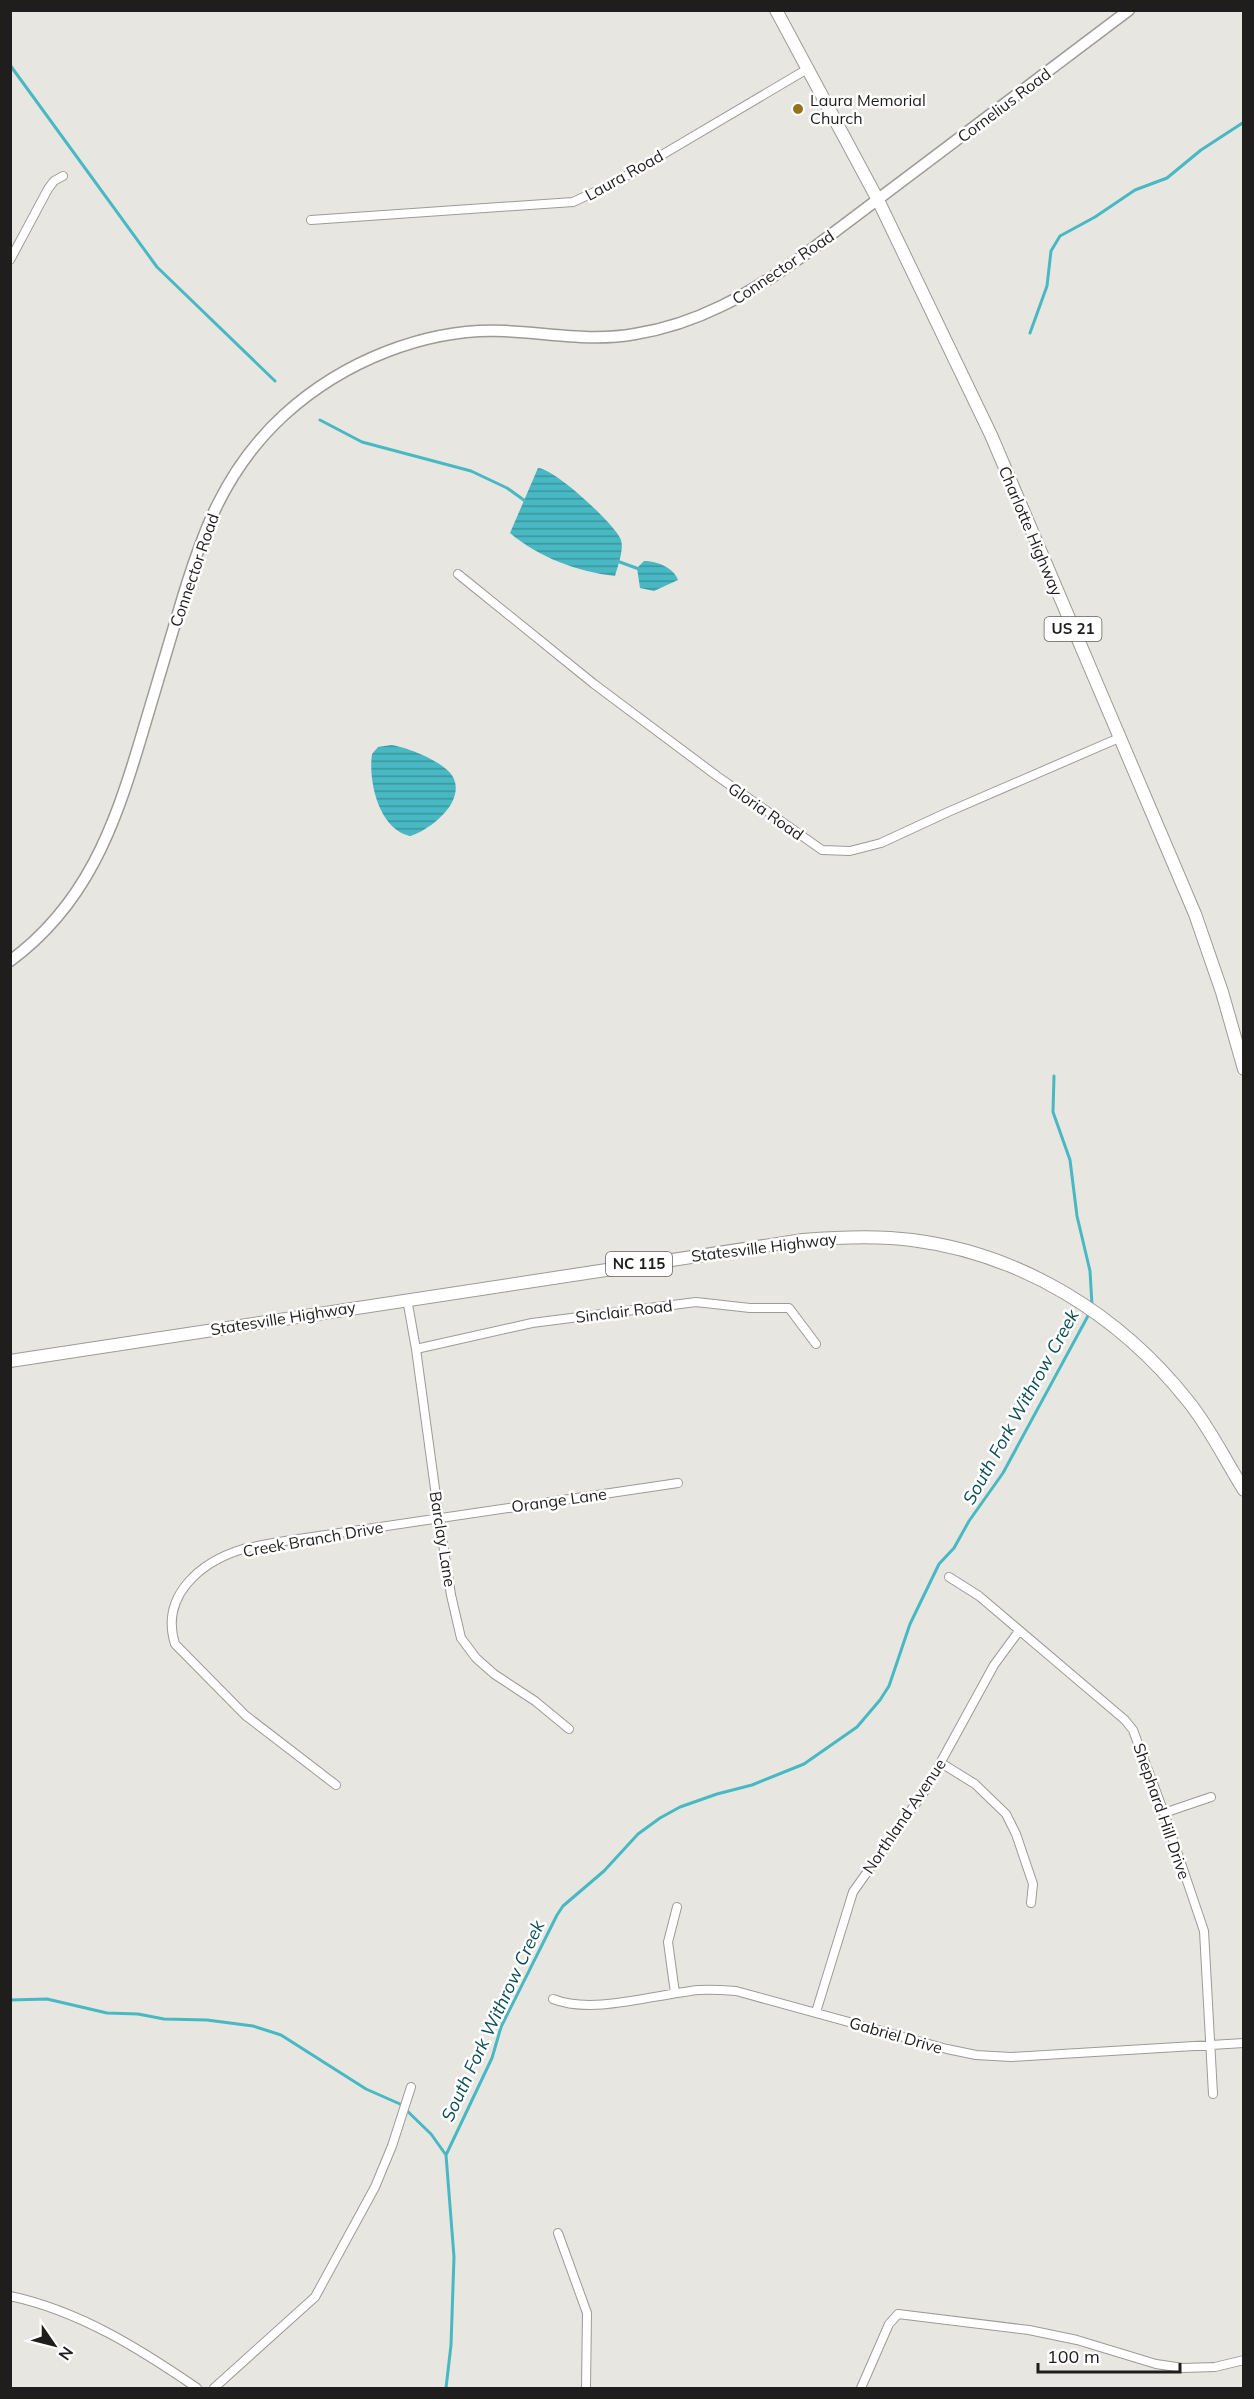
<svg xmlns="http://www.w3.org/2000/svg" width="1254" height="2399" font-family="Mulish,sans-serif">
  <style>
    .water { fill: url(#water-rules) }
    .lines { fill: none; stroke-linecap: round; stroke-linejoin: round }
    .stream { stroke: #48b8c3; stroke-width: 3 }
    .street-casing { stroke: #9d9b96; stroke-width: 10 }
    .secondary-casing { stroke: #9d9b96; stroke-width: 13 }
    .primary-casing { stroke: #9d9b96; stroke-width: 14 }
    .street { stroke: #fff; stroke-width: 8 }
    .secondary { stroke: #fff; stroke-width: 10 }
    .primary { stroke: #fff; stroke-width: 12 }
    .poi-dot { fill: #93741b; stroke: #fff; stroke-width: 2 }
    .labels { text-anchor: middle; stroke-width: 5; stroke-linejoin: round; paint-order: stroke }
    .shield { fill: #fff; stroke: #626260; stroke-width: 1.5 }
    .shield-label { font-size: 15px; font-weight: bold; fill: #1f1e1c }
    .poi-label { font-size: 16px; fill: #1f1e1c; stroke: #fff; text-anchor: start }
    .street-label { font-size: 16px; fill: #1f1e1c; stroke: #fff }
    .water-label { font-size: 18px; font-style: italic; fill: #0a4e54; stroke: #fff }
  </style>
  <defs>
    <pattern id="water-rules" width="6" height="5" patternUnits="userSpaceOnUse" patternTransform="scale(1.5)"><rect width="6" height="5" fill="#48b8c3"/><path d="M0 2.5h6" fill="none" stroke="#3b959e"/></pattern>
  </defs>
  <rect width="100%" height="100%" fill="#e8e6e1"/>
  <path class="water" d="M538,468C554,468 616,525 621,540C624,550 618,565 615,576C578,572 538,557 510,533Z
    M644,561C657,561 674,568 678,580L654,591L640,588L637,568Z
    M391,745C407,747 445,762 453,777C466,802 430,830 410,836C379,830 368,781 372,754L378,747Z"/>
  <g class="lines">
    <path class="stream" d="M10,65L157,267L275,381
      M1030,333L1047,286L1051,251L1060,236L1095,217L1135,190L1167,178L1201,150L1244,122
      M320,420L362,442L471,471L507,488L528,503
      M617,561L639,569
      M1054,1076L1053,1112L1070,1160L1077,1216L1090,1271L1092,1305
      M10,2000L47,1999L107,2013L138,2014L164,2019L207,2020L253,2026L281,2035L366,2089L400,2104L431,2134L446,2155
      M446,2388L451,2345L454,2257L446,2155L492,2058L501,2027L557,1915L563,1906L604,1871L638,1834L660,1818L680,1807L717,1794L752,1785L804,1764L857,1727L880,1700L889,1686L910,1624L939,1564L954,1548L969,1521L1003,1473L1089,1314"/>
    <defs>
      <path id="street" d="M311,220L573,202L616,182L809,68
        M10,260L48,189L54,181L63,176
        M458,574L594,684L717,776L822,850L850,851L881,843L948,812L1119,738
        M407,1299L416,1349L439,1518L451,1595L461,1638L476,1658L494,1674L535,1701L569,1729
        M416,1349L532,1323L696,1302L750,1308H789L816,1344
        M949,1577L979,1596L1125,1720L1133,1730L1164,1813L1204,1931L1213,2094
        M941,1763L975,1784L1006,1814L1016,1834L1033,1884L1031,1903
        M336,1785L245,1715L175,1644C160,1596 200,1562 243,1549C257,1546 271,1543 285,1541L678,1483
        M1164,1813L1211,1797
        M675,1993L668,1942L677,1907
        M553,1999C593,2015 656,1994 699,1990C711,1989 724,1990 736,1991L947,2049L976,2055L1011,2057L1244,2043
        M816,2012L853,1892L926,1789L994,1665L1019,1631
        M558,2233L587,2313L586,2388
        M10,2296C80,2311 140,2349 197,2388
        M214,2388L315,2297L375,2187L392,2146L411,2087
        M861,2388L889,2324L898,2314L1029,2330L1077,2340L1156,2364L1183,2368L1215,2367L1244,2360"/>
      <path id="secondary" d="M10,961C86,905 114,828 140,741C153,698 166,654 179,610C201,535 224,470 284,415C342,362 426,327 505,331C549,333 591,342 635,334C698,324 749,294 800,258L1129,10"/>
      <path id="primary" d="M776,10L878,200L991,435L1195,914L1222,992L1244,1069
        M10,1361L803,1240C839,1237 876,1235 912,1240C1022,1254 1120,1315 1188,1401C1210,1428 1225,1460 1244,1490"/>
    </defs>
    <use href="#street" class="street-casing"/>
    <use href="#secondary" class="secondary-casing"/>
    <use href="#primary" class="primary-casing"/>
    <use href="#street" class="street"/>
    <use href="#secondary" class="secondary"/>
    <use href="#primary" class="primary"/>
  </g>
  <circle class="poi-dot" cx="798" cy="109" r="6"/>
  <g class="labels">
    <g class="shield">
      <rect x="1044.5" y="617" width="57" height="24" rx="4.5"/>
      <rect x="606" y="1252" width="66" height="24" rx="4.5"/>
    </g>
    <g class="shield-label">
      <text x="1073" y="634">US 21</text>
      <text x="639" y="1269">NC 115</text>
    </g>
    <g class="poi-label">
      <text x="810" y="106">Laura Memorial<tspan x="810" dy="18">Church</tspan></text>
    </g>
    <g class="street-label">
      <text transform="translate(1004 105) rotate(-37)" y="6">Cornelius Road</text>
      <text transform="translate(624 175) rotate(-29)" y="6">Laura Road</text>
      <text transform="translate(783 267) rotate(-34)" y="6">Connector Road</text>
      <text transform="translate(1031 531) rotate(67)" y="6">Charlotte Highway</text>
      <text transform="translate(194 570) rotate(-71)" y="6">Connector Road</text>
      <text transform="translate(766 811) rotate(35)" y="6">Gloria Road</text>
      <text transform="translate(764 1247) rotate(-7)" y="6">Statesville Highway</text>
      <text transform="translate(624 1311) rotate(-7)" y="6">Sinclair Road</text>
      <text transform="translate(283 1318) rotate(-9)" y="6">Statesville Highway</text>
      <text transform="translate(559 1500) rotate(-8)" y="6">Orange Lane</text>
      <text transform="translate(313 1539) rotate(-10)" y="6">Creek Branch Drive</text>
      <text transform="translate(443 1539) rotate(81)" y="6">Barclay Lane</text>
      <text transform="translate(1162 1811) rotate(71)" y="6">Shephard Hill Drive</text>
      <text transform="translate(904 1816) rotate(-56)" y="6">Northland Avenue</text>
      <text transform="translate(896 2035) rotate(16)" y="6">Gabriel Drive</text>
    </g>
    <g class="water-label">
      <text transform="translate(1021 1407) rotate(-61)" y="6">South Fork Withrow Creek</text>
      <text transform="translate(493 2021) rotate(-65)" y="6">South Fork Withrow Creek</text>
    </g>
  </g>
  <rect width="1254" height="2399" fill="none" stroke="#1f1e1c" stroke-width="24"/>
  <g transform="translate(54 2345) rotate(125)" stroke="#ffffff" stroke-width="4.5" paint-order="stroke">
  <path d="M0-4.5L10 22L0 15L-10 22Z" fill="#1f1e1c"/>
  <text y="-9" font-size="16" font-weight="bold" text-anchor="middle" fill="#1f1e1c">N</text>
  </g>
  <path d="M1038 2363v9h142v-9" fill="none" stroke="#1f1e1c" stroke-width="3"/>
  <text x="1047" y="2363" font-size="18" fill="#1f1e1c" stroke="#ffffff" stroke-width="4.5" paint-order="stroke">100 m</text>
</svg>
